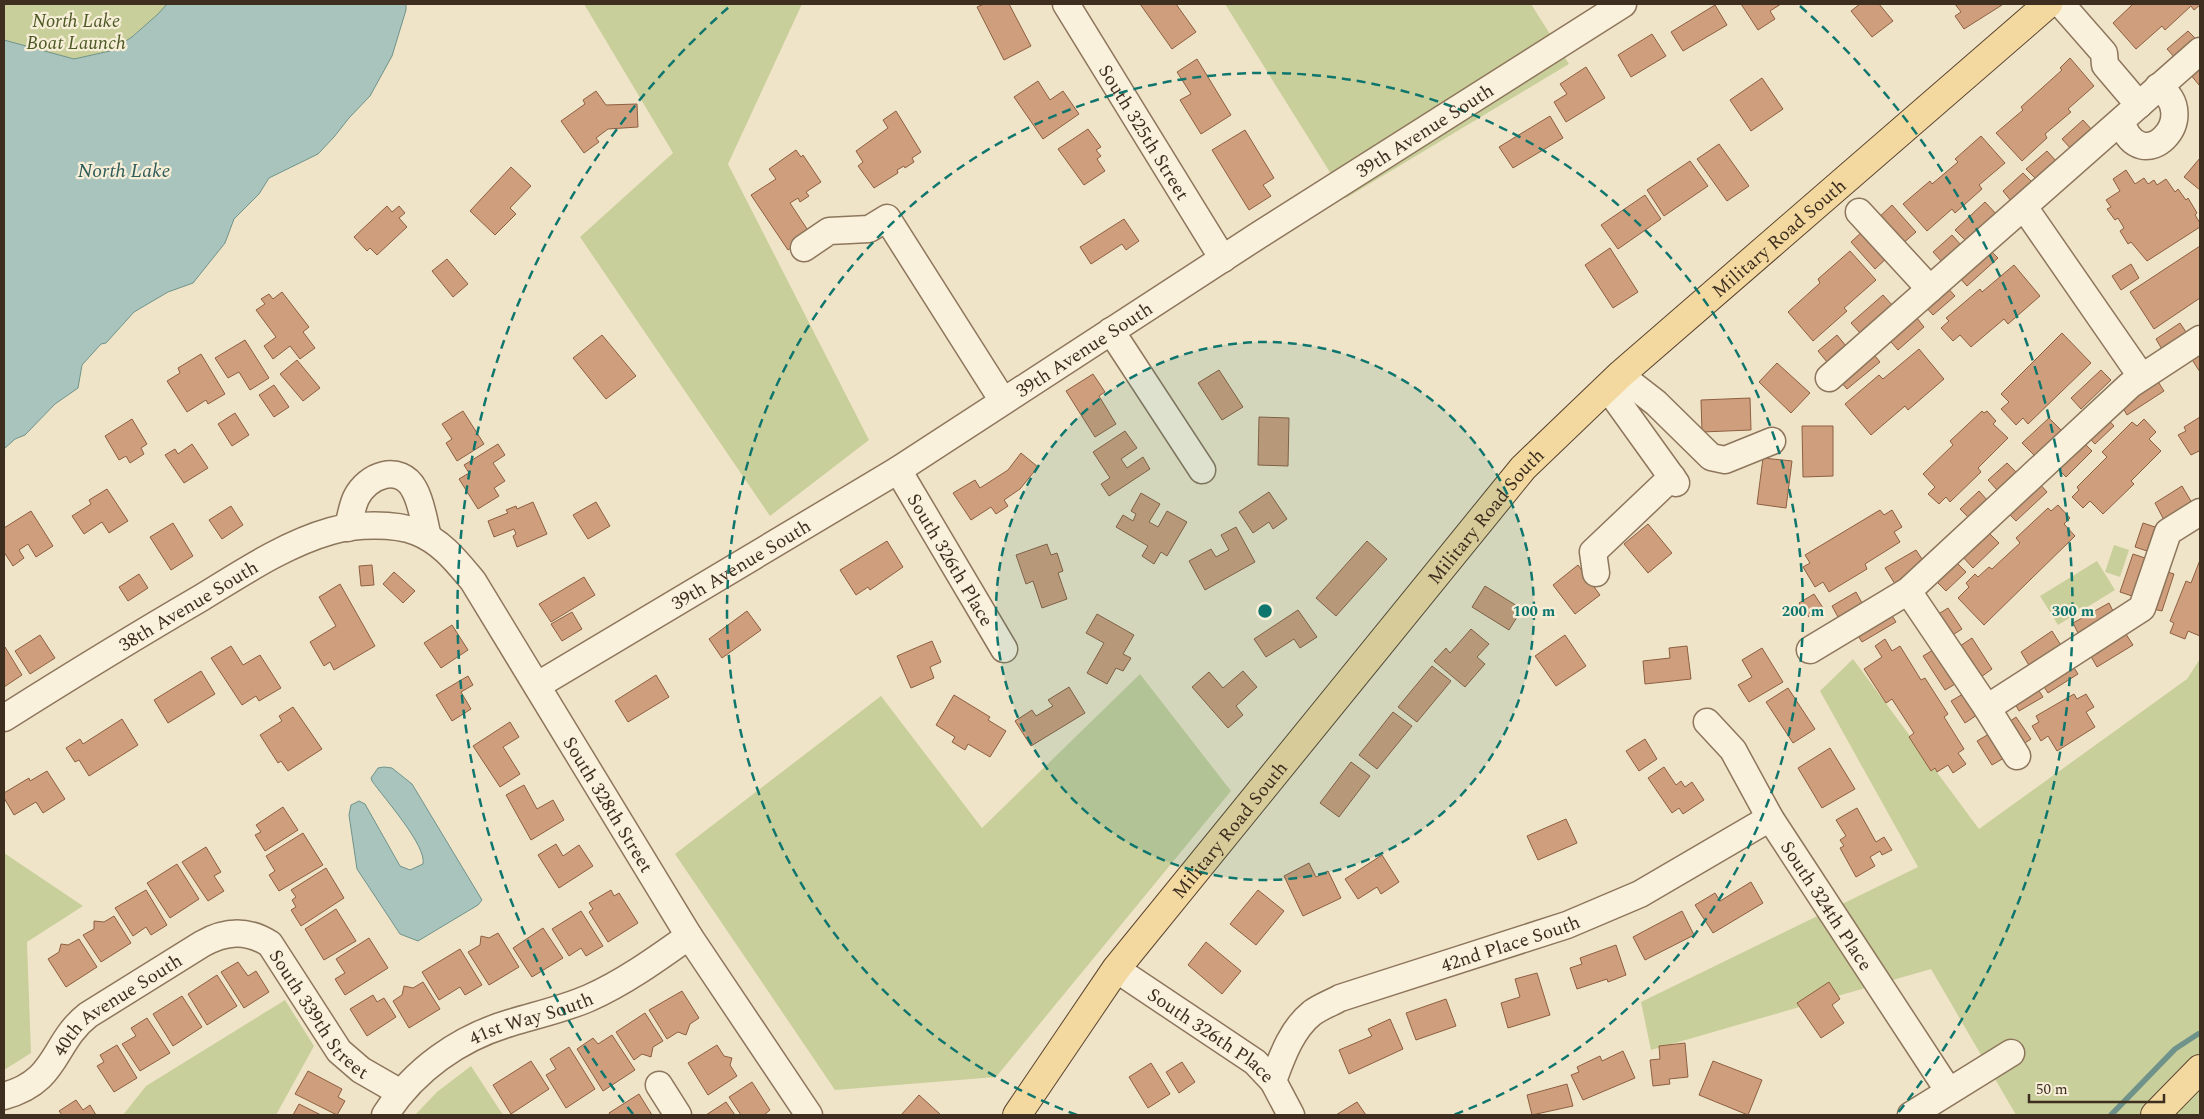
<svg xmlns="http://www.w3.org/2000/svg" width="2204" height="1119" font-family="Spectral,serif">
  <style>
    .green { fill: #c9cf9b }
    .water { fill: #a9c4bc; stroke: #6f938a }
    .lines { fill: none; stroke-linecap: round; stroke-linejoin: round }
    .stream { stroke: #6f938a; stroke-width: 5.5 }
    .building { fill: #cf9f7d; stroke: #8d5f41 }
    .minor-casing { stroke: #8d765c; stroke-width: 29 }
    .major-casing { stroke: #5b4430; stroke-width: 30 }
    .minor { stroke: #faf1dc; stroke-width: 26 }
    .major { stroke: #f3d9a0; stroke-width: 28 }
    .ring { fill: none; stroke: #0f766e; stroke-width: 2.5; stroke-dasharray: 9 6 }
    .labels { text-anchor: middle; stroke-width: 4.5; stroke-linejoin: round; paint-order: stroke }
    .park-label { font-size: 19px; font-style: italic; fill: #4d5a26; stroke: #f7eed8 }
    .street-label { font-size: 19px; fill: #3d2e20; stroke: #f7eed8 }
    .water-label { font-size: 20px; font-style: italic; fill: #2f5d5a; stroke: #f7eed8 }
    .centre { fill: #0f766e; stroke: #f7eed8; stroke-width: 2.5 }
    .ring-label { font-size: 15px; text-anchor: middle; font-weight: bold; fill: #0f766e; stroke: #f7eed8; stroke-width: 4.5; stroke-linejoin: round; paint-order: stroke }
  </style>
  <rect width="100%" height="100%" fill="#f0e4c8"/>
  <path class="green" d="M4,4H167L158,14L132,37L110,51L74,59L4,40Z
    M584,4H802L728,164L869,440L770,516L580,237L673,153Z
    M1225,4H1531L1569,64L1346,198Z
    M2114,545L2129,550L2120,577L2105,572Z
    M2097,561L2115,590L2058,625L2040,596Z
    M1853,659L1979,829L2187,679L2200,659V1115H2016L1931,969L1651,1050L1641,1002L1918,867L1820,691Z
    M1140,674L1231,791L996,1077L835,1090L675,854L881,696L982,828Z
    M4,853L83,906L27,942L31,1053L4,1070Z
    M285,1000L314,1046L276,1115H123L146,1086Z
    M471,1066L503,1115H415L437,1092Z"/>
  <path class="water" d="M167,4H406V10L392,56L370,96L349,118L334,137L318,154L269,178L259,194L234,219L225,243L193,283L168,292L134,312L106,343L101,344L82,365L78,388L55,404L25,435L15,439L4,449V40L74,59L110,51L132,37L158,14Z
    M384,767L392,768L412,784L482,900L478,905L418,941L400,934L357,869L349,815L351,805L359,801L365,804L400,866L410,870L423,864C427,846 384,798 372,781L371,778L378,768Z"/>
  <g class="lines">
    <path class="stream" d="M2111,1115L2175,1049L2198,1034"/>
  </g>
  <path class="building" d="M984,4H1009L1031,46L1004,60L977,7Z
    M1140,4H1176L1196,32L1172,49Z
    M1741,4H1781L1770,11L1775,19L1758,30Z
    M1860,4H1879L1893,21L1872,37L1851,11Z
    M1955,4H2002V5L1964,29L1955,16L1961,12Z
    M2133,4H2200V5L2194,10L2191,6L2165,30L2162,26L2136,49L2113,23Z
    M1715,5L1727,25L1683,51L1671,32Z
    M2188,31L2197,40L2176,59L2167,49Z
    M1652,34L1666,56L1631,77L1618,55Z
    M2070,58L2094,86L2068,109L2071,112L2045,134L2047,138L2022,161L1996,133L2023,110L2021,107L2062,70L2060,68Z
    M1197,59L1231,115L1201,134L1180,100L1191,94L1177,72Z
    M2200,65V84L2199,85L2190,74Z
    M1586,67L1605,98L1566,122L1554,102L1567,94L1560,84Z
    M1762,78L1783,109L1751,131L1730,100Z
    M1038,81L1050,100L1063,91L1079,114L1043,139L1014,97Z
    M596,91L606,105L637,104L638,127L608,129L596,138L599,142L584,153L561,121L585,104L583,100Z
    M896,111L921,152L912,158L914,162L905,168L904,166L897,170L898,173L874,188L858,166L863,162L856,151L888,128L883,120Z
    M1550,116L1563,138L1513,168L1499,147Z
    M2083,120L2093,131L2072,150L2062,139Z
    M1088,129L1101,147L1096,150L1101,156L1097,159L1105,171L1084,185L1058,149Z
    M1245,130L1274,178L1263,185L1271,196L1249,210L1212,150Z
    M1981,136L2005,163L1979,185L1982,189L1955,213L1952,209L1927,231L1903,204L1930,181L1932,184L1958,162L1955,159Z
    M1719,144L1749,186L1727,201L1697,159Z
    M796,150L801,157L803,155L821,182L806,192L809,196L800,202L798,198L790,203L811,235L788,250L751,195L776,179L769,169Z
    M2047,151L2057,162L2037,180L2026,169Z
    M2200,158V190L2184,177Z
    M1690,161L1708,186L1664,216L1647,190Z
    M511,167L531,186L510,208L516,214L495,235L470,211Z
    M2126,170L2135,184L2144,178L2148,184L2154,180L2157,185L2166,179L2175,192L2178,189L2186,200L2188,198L2197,213L2195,215L2200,223V227L2147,261L2131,242L2128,244L2120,231L2124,228L2118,218L2115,220L2107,209L2111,207L2106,200L2120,191L2113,179Z
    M2023,173L2033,183L2012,202L2003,191Z
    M1645,195L1661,219L1618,249L1601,225Z
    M1985,202L1998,216L1968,243L1955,230Z
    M1892,205L1916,232L1901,245L1877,219Z
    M387,206L392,212L399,206L405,213L399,218L407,227L377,255L370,248L367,251L354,237Z
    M1124,219L1139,241L1126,250L1122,244L1091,264L1080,247Z
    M1864,230L1888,257L1875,269L1851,242Z
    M1952,235L1961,245L1942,262L1933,252Z
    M2200,246V298L2154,329L2130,292Z
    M1610,248L1638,292L1613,308L1585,265Z
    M1989,249L1998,258L1967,286L1958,276Z
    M1850,251L1876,280L1844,308L1847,311L1813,341L1788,312L1820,283L1818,279Z
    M447,259L468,284L453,297L432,271Z
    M2131,264L2139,278L2121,290L2112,276Z
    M2014,265L2040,296L2008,324L2004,319L1971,347L1960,335L1953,341L1941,328L1949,321L1946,318L1980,289L1982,292Z
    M1946,286L1955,296L1933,315L1924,305Z
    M282,292L309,327L303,332L315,348L300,359L290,346L273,359L264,346L276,337L256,310L265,304L261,299L269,294L273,299Z
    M1883,295L1893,306L1861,334L1851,323Z
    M1913,313L1924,327L1898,350L1886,336Z
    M2180,323L2188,335L2163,351L2156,339Z
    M2062,333L2091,363L2028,424L2023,418L2016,425L2001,409L2009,402L2001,394Z
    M602,335L636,376L606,399L573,358Z
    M1837,335L1846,346L1827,362L1818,351Z
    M245,340L269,378L250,390L239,372L228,378L215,358Z
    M2200,348V372L2189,355Z
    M1919,349L1944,379L1908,410L1905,406L1871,435L1845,404L1879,375L1883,379Z
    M1871,351L1880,362L1847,389L1838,379Z
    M201,354L225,394L208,404L206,400L187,412L167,381L180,373L178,368Z
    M297,360L320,388L303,401L280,374Z
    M1777,363L1810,393L1791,413L1759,382Z
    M1219,370L1243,407L1222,420L1198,383Z
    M2101,370L2111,380L2081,409L2071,398Z
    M1093,374L1105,392L1099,396L1116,424L1095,437L1066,391Z
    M2157,380L2164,391L2127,415L2120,403Z
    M274,385L289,407L274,417L259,395Z
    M1750,398L1751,430L1702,432L1701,400Z
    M463,411L484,444L457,461L446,443L452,439L442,424Z
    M1982,411L1984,413L1987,411L1996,421L1993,424L2008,438L1978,468L1981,472L1950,502L1946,497L1939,504L1928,494L1935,487L1923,474L1953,445L1950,441Z
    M235,413L249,435L232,446L218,424Z
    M2104,415L2114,426L2095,444L2085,434Z
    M1259,417L1289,418L1288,466L1258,465Z
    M2200,417V453L2199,451L2191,455L2178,435L2186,431L2184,427Z
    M2049,418L2062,431L2035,456L2022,443Z
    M132,419L147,444L141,448L144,454L130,463L126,456L119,460L105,436Z
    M2144,419L2156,432L2149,439L2161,451L2131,481L2134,484L2103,514L2090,501L2083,508L2072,497L2079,490L2077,487L2107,457L2102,452L2132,422L2137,426Z
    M1802,426H1833V476L1803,477Z
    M1125,431L1137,448L1121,459L1127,468L1143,457L1150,469L1109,496L1101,484L1110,478L1093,452Z
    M2080,439L2092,451L2066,477L2054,465Z
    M192,444L208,468L184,483L165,455L175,449L178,454Z
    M498,444L505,455L493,463L505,481L494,488L499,496L478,509L459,479L469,473L464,465Z
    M1021,453L1038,467L1020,489L1004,500L1008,506L996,514L991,507L971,520L953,493L975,480L980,488L1008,470Z
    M1763,458L1792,461L1786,508L1757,504Z
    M2007,463L2016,472L1997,490L1988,480Z
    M2038,482L2047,492L2016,521L2007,512Z
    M2182,486L2192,503L2164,520L2155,503Z
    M107,489L128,521L109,533L102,522L84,534L72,516L91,504L89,500Z
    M1979,491L1988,501L1969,518L1960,509Z
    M1269,492L1287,519L1273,529L1269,522L1253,533L1239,512Z
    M1141,493L1160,504L1149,522L1158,527L1167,511L1187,522L1167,556L1161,552L1154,564L1142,556L1148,546L1116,527L1123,515L1133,521L1136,514L1131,511Z
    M533,502L547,534L517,547L513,536L516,534L514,529L494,537L488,521L508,513L506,510L516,506L517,509Z
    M596,502L610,526L588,539L573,515Z
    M2058,505L2070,518L2064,524L2075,536L1984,625L1958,598L1969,587L1966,583L1975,574L1978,577L1989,567L1992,569L2020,543L2016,538L2048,508L2051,511Z
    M231,506L243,525L222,539L209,520Z
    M1880,510L1884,515L1892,510L1902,527L1894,532L1900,542L1865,564L1867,569L1829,592L1823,582L1815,587L1803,567L1810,563L1805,555Z
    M31,511L53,546L36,557L28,544L19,550L24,558L13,566L4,552V528Z
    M173,523L193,556L171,570L150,537Z
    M2143,523L2155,527L2147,551L2135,547Z
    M1648,524L1672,553L1648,573L1624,544Z
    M1236,527L1255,562L1205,590L1189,561L1211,549L1216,557L1229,550L1221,535Z
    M1987,531L1999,543L1973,568L1961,555Z
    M887,541L903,567L870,590L868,587L856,595L840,570Z
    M1367,541L1387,559L1336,616L1316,598Z
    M1047,544L1051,555L1057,553L1063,571L1058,573L1067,599L1042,608L1033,581L1026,584L1016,555Z
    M1916,550L1926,565L1895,584L1885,568Z
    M2133,554L2145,558L2132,596L2120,592Z
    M2200,560V636L2188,631L2185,639L2170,633L2174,623L2170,621L2186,581L2191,583Z
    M1956,562L1966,572L1946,591L1936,581Z
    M372,565L374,585L361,586L359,566Z
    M1578,565L1600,595L1575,614L1553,585Z
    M2161,570L2174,574L2162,611L2149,608Z
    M394,572L415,591L403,603L383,584Z
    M139,574L148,588L128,601L119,587Z
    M584,577L595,595L551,622L539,604Z
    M340,584L375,646L334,670L330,662L324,666L310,642L336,626L319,597Z
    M1485,586L1522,609L1509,630L1472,607Z
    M1856,592L1862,603L1838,617L1832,606Z
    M1814,594L1823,608L1809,617L1799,603Z
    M2109,603L2114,613L2078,633L2073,623Z
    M1948,608L1962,629L1951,636L1937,615Z
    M1298,610L1317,637L1300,648L1294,639L1266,657L1254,639Z
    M747,611L761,630L722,658L709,639Z
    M1889,611L1896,622L1862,642L1855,631Z
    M572,612L582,629L562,641L551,624Z
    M1097,614L1134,635L1123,654L1131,658L1123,671L1116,668L1107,684L1087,673L1104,643L1086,633Z
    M452,625L468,650L441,668L424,643Z
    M1471,629L1489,644L1477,657L1485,664L1465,687L1434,661L1446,648L1450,653Z
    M2052,631L2062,647L2030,667L2021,652Z
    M2124,631L2133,645L2097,667L2089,653Z
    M40,635L55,658L30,674L15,651Z
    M1565,635L1586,666L1556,686L1535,656Z
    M1972,638L1992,669L1977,680L1957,648Z
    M1885,639L1892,651L1900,646L1921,680L1925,678L1948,714L1944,717L1964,749L1958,753L1966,764L1953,773L1948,765L1937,772L1935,768L1931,771L1909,737L1914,733L1892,699L1886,703L1864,669L1882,657L1875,646Z
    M932,641L941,662L930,667L934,678L911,688L897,656Z
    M231,646L243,665L260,655L281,688L259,701L256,696L242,705L211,658Z
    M1687,646L1691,679L1645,684L1643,661L1670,658L1669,648Z
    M5,647L22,675L4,687V648Z
    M1762,648L1783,682L1749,702L1738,685L1752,677L1742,660Z
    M1935,649L1957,683L1945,690L1923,656Z
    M2071,663L2078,674L2048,693L2041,682Z
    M1432,666L1451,681L1417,722L1398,707Z
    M201,671L215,694L168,723L154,700Z
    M1243,671L1257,687L1236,706L1243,715L1228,728L1192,687L1209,672L1223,688Z
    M656,675L669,697L628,722L615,701Z
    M468,676L473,685L461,692L471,709L452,721L436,695Z
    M2036,686L2043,697L2019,711L2013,700Z
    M1069,687L1085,713L1031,746L1015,721L1032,710L1036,716L1053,706L1048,700Z
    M1788,688L1815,729L1793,743L1766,702Z
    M1963,694L1977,715L1965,723L1951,701Z
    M2074,694L2077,699L2086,694L2094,707L2086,712L2095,727L2057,751L2048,736L2041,741L2032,726L2039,722L2036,716Z
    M954,695L990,717L988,720L1006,731L990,757L968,744L965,750L952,742L955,737L936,725Z
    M293,707L322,749L288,771L281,761L278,763L260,735L282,721L279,716Z
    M1393,712L1412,726L1377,769L1359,755Z
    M2016,717L2031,739L2019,747L2005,725Z
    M122,719L138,745L89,776L79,760L75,762L66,748L80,739L83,744Z
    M510,722L519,737L503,747L520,774L500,787L473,746Z
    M1989,734L2004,758L1992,765L1977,741Z
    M1645,739L1657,759L1639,771L1626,751Z
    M1830,748L1855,789L1822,808L1798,768Z
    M1351,762L1370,776L1339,817L1320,803Z
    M1664,767L1676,785L1681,781L1685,787L1692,782L1704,800L1683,814L1679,808L1672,813L1648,778Z
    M47,771L65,799L43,813L36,802L14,815L4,798V793L29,778L30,781Z
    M524,785L537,809L553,800L564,820L531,840L506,795Z
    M283,807L298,830L265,851L255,835L261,832L256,825Z
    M1857,808L1876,842L1884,837L1892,850L1882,855L1880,851L1870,857L1875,866L1856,877L1840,848L1844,846L1840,840L1846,836L1836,820Z
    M1566,819L1577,843L1538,860L1527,836Z
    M303,833L323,865L279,891L269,875L275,871L266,856Z
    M556,844L563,856L579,845L593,866L559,888L538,855Z
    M206,847L221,872L214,876L224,891L208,901L182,862Z
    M1382,855L1399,882L1381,894L1377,887L1358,899L1345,879Z
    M1309,863L1316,877L1328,871L1341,898L1303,916L1284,876Z
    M177,864L199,899L170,918L147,883Z
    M326,868L344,898L301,926L291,910L296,907L292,900L296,897L291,890Z
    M1751,882L1763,903L1713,933L1695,905L1715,893L1720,901Z
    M146,890L167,925L151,935L146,927L133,936L115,908Z
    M611,890L614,896L619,893L638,923L608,942L589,912L593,909L589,903Z
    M1258,890L1284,911L1256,945L1230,924Z
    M336,909L356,941L324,960L305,929Z
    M581,911L603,946L586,956L581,948L569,956L552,929Z
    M1682,911L1694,935L1645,960L1633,937Z
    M114,916L131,943L101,962L83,935L94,929V921L104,922Z
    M543,928L563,958L532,977L513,948Z
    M498,933L519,967L489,985L468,952L480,945L481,936L489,938Z
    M369,938L388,968L345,995L335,979L345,973L336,959Z
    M79,939L97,967L66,987L48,959L59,952L61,944L68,945Z
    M1206,942L1241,971L1222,994L1188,965Z
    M1616,945L1626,975L1608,982L1607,979L1577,989L1570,968L1582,964L1580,958Z
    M460,949L482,985L465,995L460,987L439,1000L422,972Z
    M238,962L248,976L256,971L269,992L244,1008L221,972Z
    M1537,973L1550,1015L1508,1028L1501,1003L1520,997L1515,979Z
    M217,975L237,1006L207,1025L188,994Z
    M423,982L440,1009L409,1028L393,1001L402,995L404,986L413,988Z
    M1829,982L1840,999L1832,1005L1844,1023L1821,1038L1797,1003Z
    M682,991L699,1018L690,1024L686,1035L678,1032L667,1039L649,1010Z
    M373,995L377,1002L384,998L396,1017L367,1036L350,1009Z
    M182,996L202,1027L173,1046L153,1014Z
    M1446,999L1456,1026L1416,1040L1406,1013Z
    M645,1013L663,1041L653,1047L651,1057L642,1054L634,1060L616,1032Z
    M147,1018L170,1053L140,1071L122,1044L136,1036L131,1028Z
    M1390,1019L1403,1049L1349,1074L1339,1050L1372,1036L1368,1029Z
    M612,1035L635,1070L603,1091L577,1049L593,1038L598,1044Z
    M1685,1043L1688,1077L1669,1079L1670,1084L1653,1086L1650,1060L1660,1059L1659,1046Z
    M117,1045L137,1078L114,1092L97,1066L104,1062L100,1055Z
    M717,1045L724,1056L732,1058L730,1065L737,1076L708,1095L688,1063Z
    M569,1047L595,1089L566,1108L546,1075L556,1069L550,1059Z
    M1623,1051L1635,1078L1583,1100L1571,1075L1579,1072L1577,1067L1600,1056L1602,1061Z
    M531,1061L549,1089L511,1114L493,1085Z
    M1713,1061L1762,1080L1748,1115L1699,1095Z
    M1182,1062L1195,1082L1179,1093L1166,1072Z
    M1151,1063L1170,1094L1148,1108L1129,1077Z
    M308,1071L342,1089L338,1097L345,1101L337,1115L295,1094Z
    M752,1082L770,1110L764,1115H741L729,1097Z
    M1567,1084L1573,1106L1532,1115L1527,1095Z
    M639,1094L652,1115H610L609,1113Z
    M919,1095L941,1115H901Z
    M76,1100L83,1110L90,1105L96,1115H62L59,1111Z
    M726,1102L735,1115H706Z
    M1357,1102L1366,1115H1336Z
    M299,1104L321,1115H293Z"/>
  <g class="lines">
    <defs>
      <g id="minor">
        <path id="s1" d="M1066,4L1223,259"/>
        <path d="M2061,4L2104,53L2105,65L2139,105"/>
        <path d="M2121,121C2141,182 2204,116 2158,87"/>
        <path d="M2024,207L2141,376"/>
        <path d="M1859,212L1930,289"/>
        <path d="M804,248L829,231L869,229L887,218L1003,401"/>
        <path d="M1111,331L1202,470"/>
        <path d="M1620,375L1656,403L1711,457L1725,460L1772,441"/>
        <path d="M1829,378L2200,51"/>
        <path d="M1607,387L1676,483"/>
        <path id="s2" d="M898,470L1004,649"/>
        <path d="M348,528C350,518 352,507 356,498C367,475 400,463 414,489C422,503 424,522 428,537"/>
        <path d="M1596,573L1593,552L1672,477"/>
        <path d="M1908,591L1987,708L2017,756"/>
        <path d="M1810,650L1908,591L2130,385L2200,339"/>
        <path id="s3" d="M538,685L898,470L1259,235L1623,4"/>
        <path d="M1987,708L2142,608L2168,532L2200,512"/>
        <path id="s4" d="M4,718C69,677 134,637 201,598C242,573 285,544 331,531C355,524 395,523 417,532C442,542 457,562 473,581L689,936L809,1115"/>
        <path id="s5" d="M1707,722L1733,750L1770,818L1948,1090"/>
        <path id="s6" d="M1116,969L1255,1062L1273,1081L1291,1115"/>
        <path id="s7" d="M1273,1081C1282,1057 1291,1030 1312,1013C1320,1007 1331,1003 1340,998L1567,925L1640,894L1770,818"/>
        <path d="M659,1085L678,1115"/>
        <path id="s8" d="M4,1096C59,1081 52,1043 88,1015L202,944C225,931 247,929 270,944L339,1051L361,1070L401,1093"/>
        <path id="s9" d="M385,1115C414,1070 459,1038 510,1023C536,1015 564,1009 589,998C625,982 658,958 689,936"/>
        <path d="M1911,1115L2011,1053"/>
      </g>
      <g id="major">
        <path id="s10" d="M1017,1115L1116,969L1523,468L1620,375L2048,4"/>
        <path d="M2155,1115L2200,1069"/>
      </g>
    </defs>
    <use href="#minor" class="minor-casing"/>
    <use href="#major" class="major-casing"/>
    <use href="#minor" class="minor"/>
    <use href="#major" class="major"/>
  </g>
  <circle cx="1265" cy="611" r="269" fill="#0f766e" fill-opacity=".12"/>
  <g class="ring">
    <circle cx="1265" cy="611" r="269"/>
    <path d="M1077 1115A538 538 0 1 1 1453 1115"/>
    <path d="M633 1114A808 808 0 0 1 730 6M1800 6A808 808 0 0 1 1897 1114"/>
  </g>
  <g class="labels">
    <g class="park-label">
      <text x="76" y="27">North Lake<tspan x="76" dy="22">Boat Launch</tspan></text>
    </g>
    <g class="street-label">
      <text dy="7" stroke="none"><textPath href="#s3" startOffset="1046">39th Avenue South</textPath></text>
      <text dy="7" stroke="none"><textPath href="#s1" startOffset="150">South 325th Street</textPath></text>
      <text dy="7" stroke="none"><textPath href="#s10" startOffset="1166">Military Road South</textPath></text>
      <text dy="7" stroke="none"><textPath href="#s3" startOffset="641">39th Avenue South</textPath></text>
      <text dy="7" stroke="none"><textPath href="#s10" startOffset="761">Military Road South</textPath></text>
      <text dy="7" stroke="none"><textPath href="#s2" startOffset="104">South 326th Place</textPath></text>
      <text dy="7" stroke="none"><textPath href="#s3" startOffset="236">39th Avenue South</textPath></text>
      <text dy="7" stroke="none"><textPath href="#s4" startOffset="216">38th Avenue South</textPath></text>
      <text dy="7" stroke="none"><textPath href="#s4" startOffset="801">South 328th Street</textPath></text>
      <text dy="7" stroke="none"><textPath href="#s10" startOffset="356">Military Road South</textPath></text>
      <text dy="7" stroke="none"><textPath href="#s5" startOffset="220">South 324th Place</textPath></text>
      <text dy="7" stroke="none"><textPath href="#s7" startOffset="290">42nd Place South</textPath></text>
      <text dy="7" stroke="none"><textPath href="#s8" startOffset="149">40th Avenue South</textPath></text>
      <text dy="7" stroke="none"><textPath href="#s8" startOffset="412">South 339th Street</textPath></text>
      <text dy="7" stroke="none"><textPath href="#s9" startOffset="180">41st Way South</textPath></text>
      <text dy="7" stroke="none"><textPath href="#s6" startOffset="116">South 326th Place</textPath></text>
    </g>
    <g class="water-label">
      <text x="124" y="177">North Lake</text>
    </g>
  </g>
  <circle cx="1265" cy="611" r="8" class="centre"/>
  <g class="ring-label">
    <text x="1534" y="616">100 m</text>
    <text x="1803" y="616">200 m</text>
    <text x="2073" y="616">300 m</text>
  </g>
  <rect width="2204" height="1119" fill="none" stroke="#3d2e20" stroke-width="10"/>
  <path d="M2029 1094v8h135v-8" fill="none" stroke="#3d2e20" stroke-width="2.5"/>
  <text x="2036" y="1094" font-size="15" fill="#3d2e20" stroke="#f7eed8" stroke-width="4" paint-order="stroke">50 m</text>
</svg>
